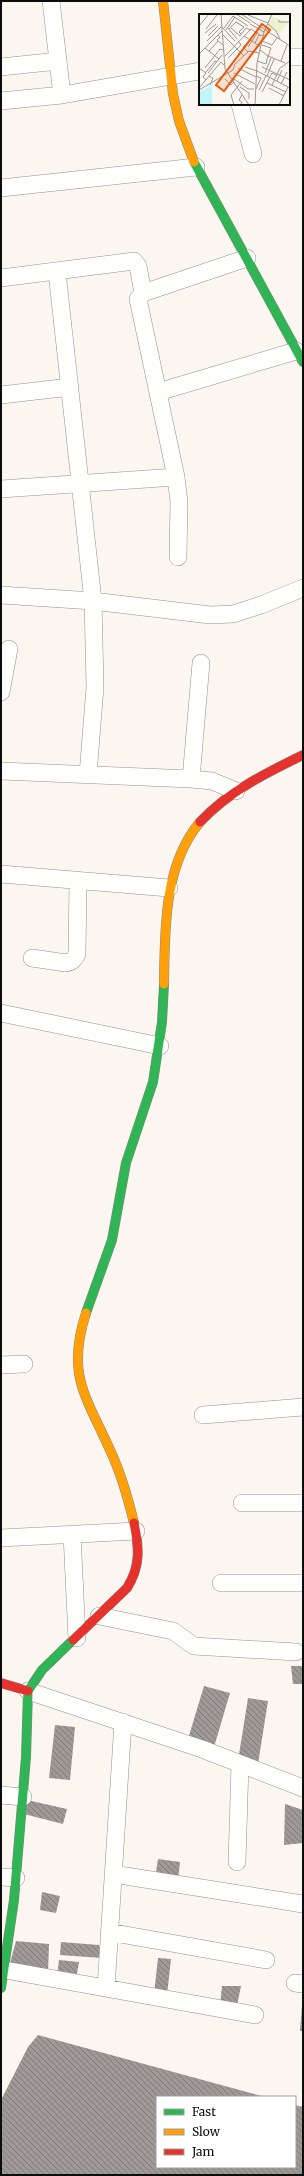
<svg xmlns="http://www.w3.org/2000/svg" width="304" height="2176" font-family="Merriweather,serif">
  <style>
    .building { fill: url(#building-back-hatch) }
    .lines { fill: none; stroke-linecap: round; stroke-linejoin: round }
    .street-casing { stroke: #94918f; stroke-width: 18 }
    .fast-casing { stroke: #8a8885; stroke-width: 10 }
    .slow-casing { stroke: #8a8885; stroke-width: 10 }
    .jam-casing { stroke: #8a8885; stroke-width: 10 }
    .street { stroke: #fefefd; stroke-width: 17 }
    .fast { stroke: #30b455; stroke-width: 9 }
    .slow { stroke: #ff9f0a; stroke-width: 9 }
    .jam { stroke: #e5322d; stroke-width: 9 }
    .inset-road { fill: none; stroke: #9b9895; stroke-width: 1 }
    .view { fill: #e8590c; fill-opacity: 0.15; stroke: #e8590c; stroke-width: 2 }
    .inset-edge { fill: none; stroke: #0c0c0c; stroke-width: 2 }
  </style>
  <defs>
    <pattern id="building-back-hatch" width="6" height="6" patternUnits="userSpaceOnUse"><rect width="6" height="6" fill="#9e9996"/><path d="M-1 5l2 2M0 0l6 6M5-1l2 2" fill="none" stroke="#7f7b79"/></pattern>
  </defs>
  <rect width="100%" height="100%" fill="#fbf6f0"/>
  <path class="building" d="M291,1666H303V1684H293Z
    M204,1686L230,1693L214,1747L188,1739Z
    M248,1698L268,1701L258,1764L238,1761Z
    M55,1725L75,1727L70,1780L49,1778Z
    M27,1800L67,1809L63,1824L24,1814Z
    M285,1804L303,1810V1843L284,1845Z
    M158,1859L180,1862L178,1881L155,1878Z
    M42,1892L60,1896L56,1913L40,1910Z
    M16,1941L49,1944L48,1974L9,1967Z
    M61,1942L99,1945L102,1958L60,1955Z
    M158,1958L171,1959L167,1995L154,1994Z
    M59,1960L79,1962L76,1979L57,1976Z
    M222,1986H241L236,2010L220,2007Z
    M302,2005L303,2031H300Z
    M38,2035L265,2097H157V2167H295V2105L303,2107V2175H1V2100L28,2047Z"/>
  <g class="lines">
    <defs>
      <path id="street" d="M51,1L62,95
        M289,57H303
        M1,67L58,61
        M1,101L62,95L200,71
        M240,104L253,154
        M1,188L196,167
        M57,272L93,601L95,687L88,775
        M1,278L134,261L138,266L143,293
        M158,392L296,351
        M1,395L70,387
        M1,489L176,477
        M178,557L179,502L176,477L138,299L143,293L247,258
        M1,595L93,601L210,615L233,614L261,605L303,588
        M1,692L9,649
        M1,771L191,779L212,781L236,791
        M191,779L201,663
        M1,874L169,888
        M32,958L66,963C72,962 74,960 77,954L78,880
        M1,1013L160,1046
        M1,1365L24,1364
        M203,1415L303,1407
        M242,1503H303
        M72,1534L77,1638
        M1,1538L136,1531
        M221,1583H303
        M99,1616L173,1631L194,1646L296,1652
        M28,1691L202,1749L303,1788
        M1,1795L23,1797
        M237,1862L240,1764
        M113,1874L303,1904
        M1,1877L16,1878
        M109,1932L266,1960
        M5,1970L255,2015
        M295,1983L303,1984
        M106,1988L123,1722"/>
      <path id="fast" d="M194,162L303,362
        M86,1313L112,1240L126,1163L153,1082L162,1022L164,984
        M1,1988L14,1900L26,1757L28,1691L42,1670L73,1640"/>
      <path id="slow" d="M163,1L173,94L179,121L194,162
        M164,984C165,931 163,866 200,822
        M86,1313C66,1375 86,1396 110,1450C121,1473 128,1498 134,1523"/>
      <path id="jam" d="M200,822C229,791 266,773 303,755
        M73,1640L127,1588C141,1566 139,1547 134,1523
        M1,1683L28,1691"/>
    </defs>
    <use href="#street" class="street-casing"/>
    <use href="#fast" class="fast-casing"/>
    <use href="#slow" class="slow-casing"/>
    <use href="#jam" class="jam-casing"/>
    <use href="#street" class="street"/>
    <use href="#fast" class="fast"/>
    <use href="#slow" class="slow"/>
    <use href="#jam" class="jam"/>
  </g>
  <g transform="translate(199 14)">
    <rect width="91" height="91" fill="#fbf6f0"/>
    <path d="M73,3L89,8L81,19L68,14Z" fill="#edf2cd"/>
    <path d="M13,71V91H0V78Z" fill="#c2f5f9"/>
    <path class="inset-road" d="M22,0L26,55L50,91M37,0L51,9M42,0L91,32M49,1L69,9M80,6V8H91M51,10L65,18M69,10L77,17L81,25M0,12L10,0M23,13L36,27M25,14L34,2L49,12M29,14L38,25M32,14L41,22L47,14L52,16M7,15L18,1M30,15L37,8L45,13L40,18L42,20M27,16L36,3M6,19L17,10M23,20L45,42M19,21L21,23L18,26L24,31M9,22L19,12M45,22L62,33M8,27L22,13M63,27L73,31L78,24M56,29L60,21L64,22M63,31L72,34L69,43M49,33L59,18M6,34L20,45M61,36L69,42L86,49M10,37L19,27M49,38L44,33L49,28M0,40L23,17M26,42L52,15L61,21M29,44L42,31L40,28M58,47L67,50L69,42M82,47L88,31M46,53L58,57M63,53L91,66M0,54L7,59L4,63L7,66M6,54L21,35L24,36M39,54L57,63M58,57L91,74M7,58L16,47L18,48M9,59L23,41M35,59L56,70M66,59L72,44M10,62L14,64L11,71M68,62L75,45M26,65L32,71L35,68M34,67L35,65L49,75H55M78,67L83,56M68,69L87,78M82,70L88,58M73,71L81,54L91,47M41,73L50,79V85M0,74L22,48L25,51M70,74L85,82M57,75L62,64L57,62M0,76L34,56L36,50L50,37L60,39M60,76L67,62M63,78L73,59L77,61M35,91L32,81L43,67M41,91L43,88L40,86L43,81M56,91L58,49L65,18L73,0M80,91L89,73"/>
    <path class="view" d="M63,10L71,16L25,77L17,71Z"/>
    <rect width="91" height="91" class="inset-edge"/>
  </g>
  <rect width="304" height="2176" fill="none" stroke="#0c0c0c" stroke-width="4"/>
  <rect x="156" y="2096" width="140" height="72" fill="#ffffff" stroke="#9e9e9e"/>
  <rect x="164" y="2109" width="20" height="6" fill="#30b455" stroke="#9e9e9e"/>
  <text x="192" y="2116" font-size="12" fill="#0c0c0c">Fast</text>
  <rect x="164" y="2129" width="20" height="6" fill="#ff9f0a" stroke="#9e9e9e"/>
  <text x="192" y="2136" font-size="12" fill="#0c0c0c">Slow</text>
  <rect x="164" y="2149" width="20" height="6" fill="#e5322d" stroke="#9e9e9e"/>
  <text x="192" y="2156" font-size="12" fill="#0c0c0c">Jam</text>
</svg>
